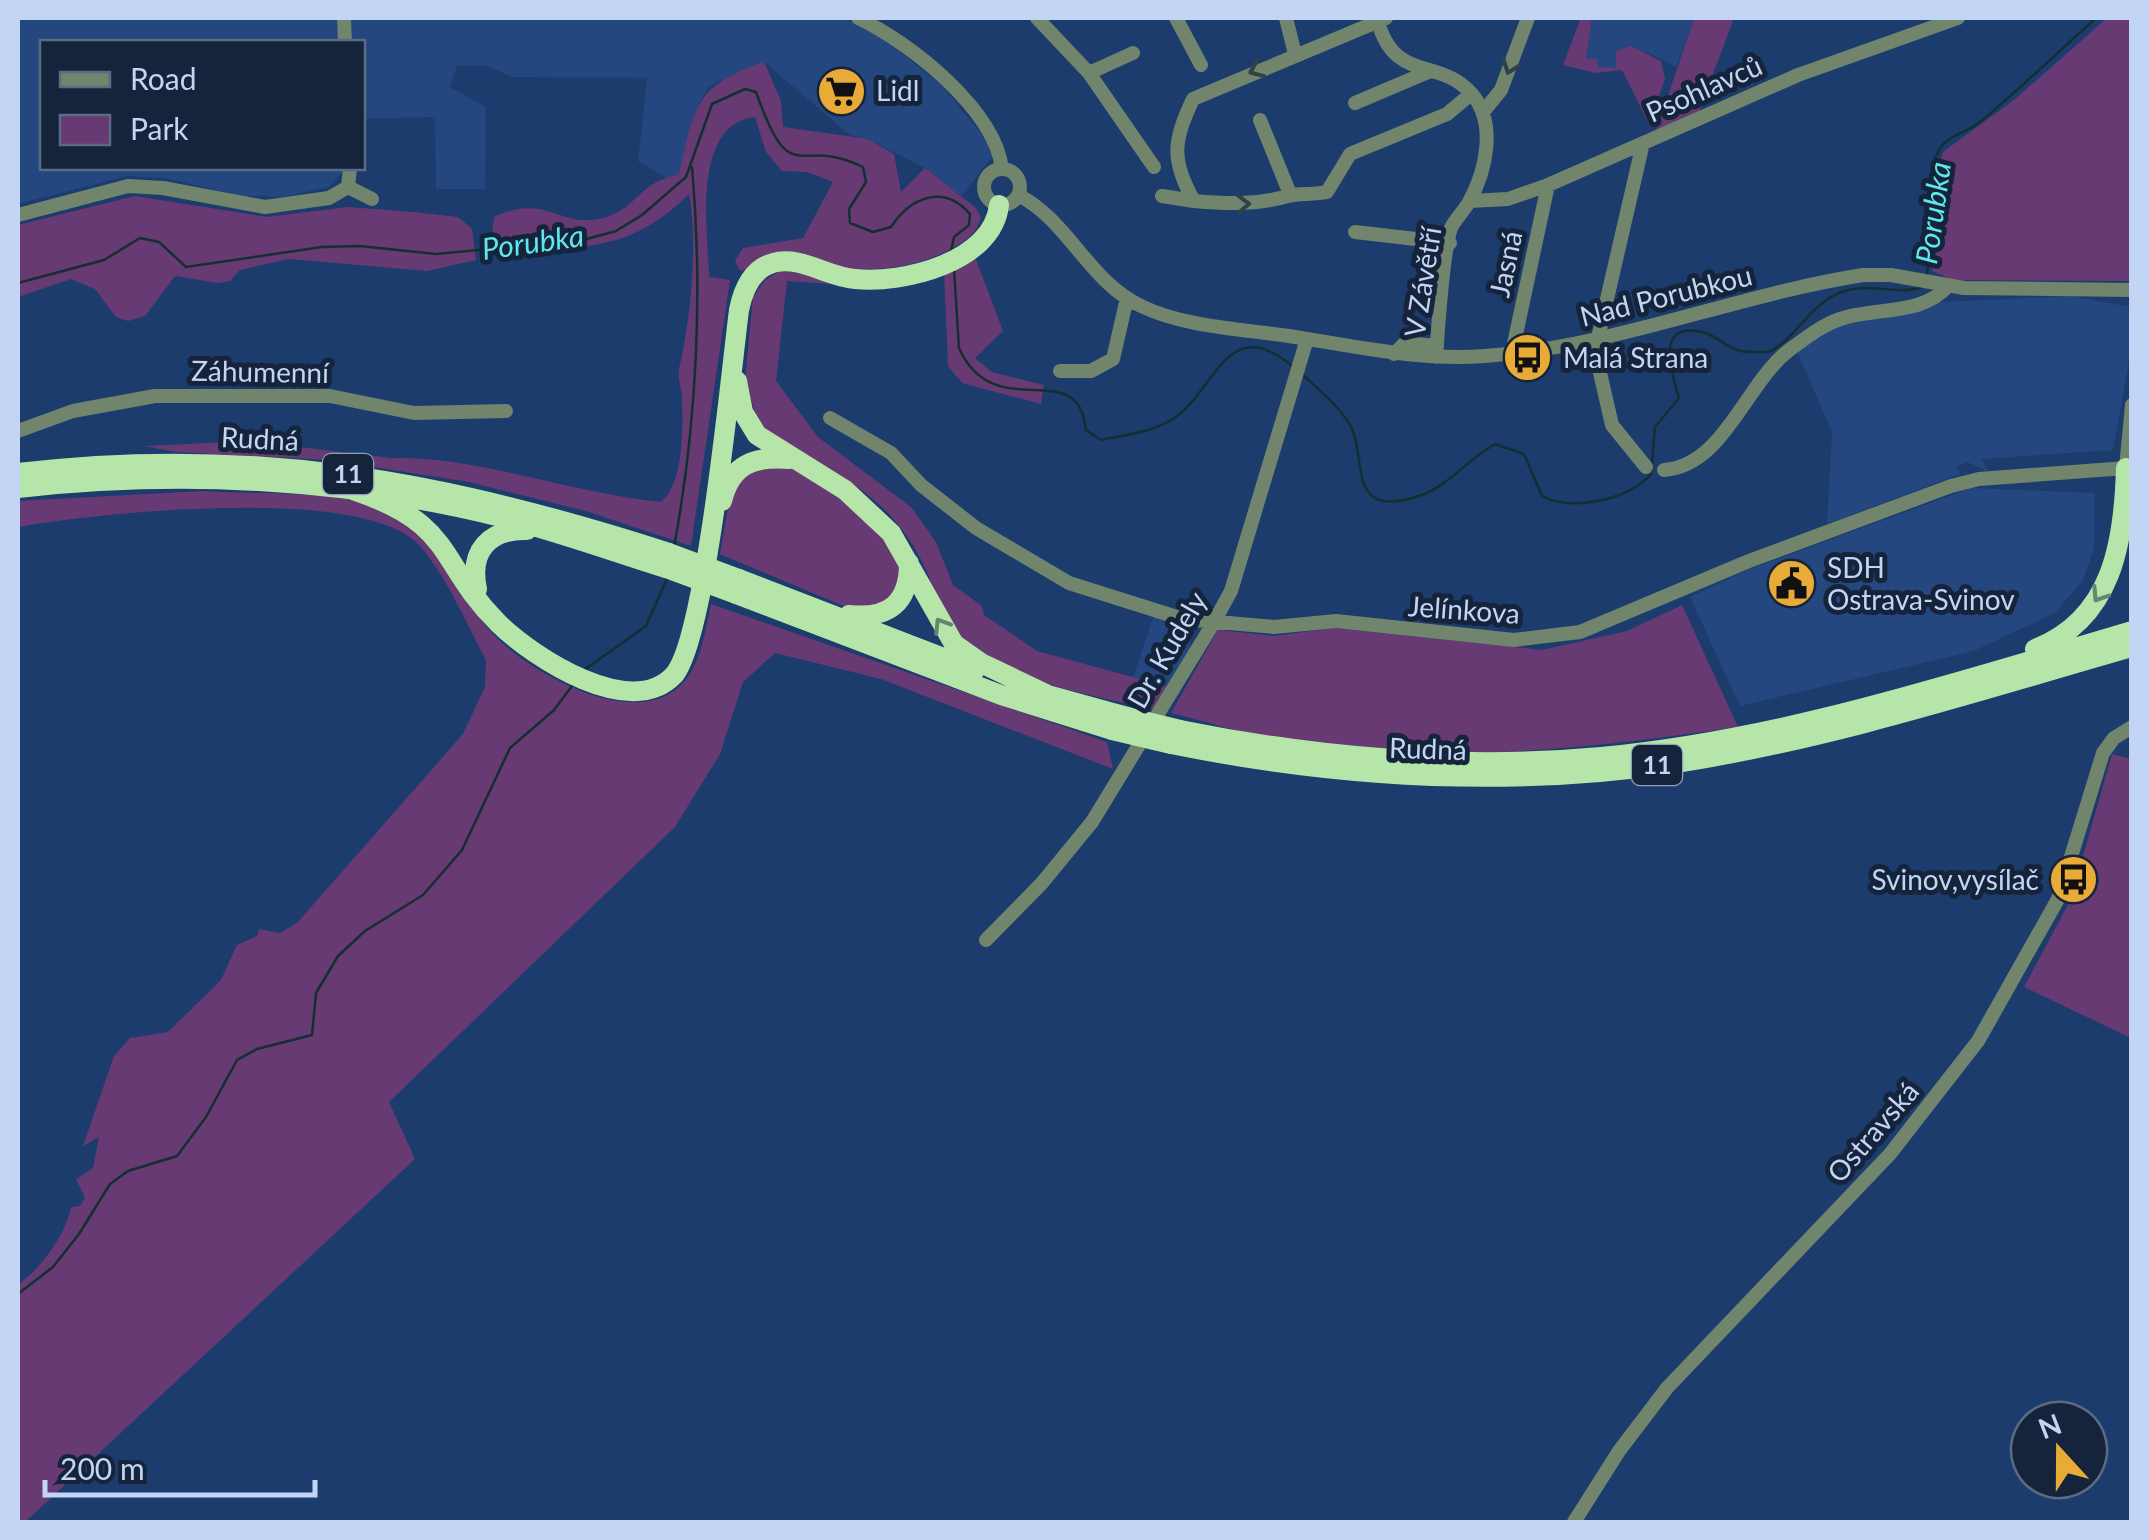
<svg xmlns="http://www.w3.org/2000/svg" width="2149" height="1540" font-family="Lato,sans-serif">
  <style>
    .built { fill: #23477e }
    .green { fill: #683a74 }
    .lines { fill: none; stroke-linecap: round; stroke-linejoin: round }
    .stream { stroke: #132f30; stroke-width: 2.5 }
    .minor { stroke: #71846c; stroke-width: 14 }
    .highway { stroke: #b6e5a9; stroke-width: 20 }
    .highway-bridge { stroke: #b6e5a9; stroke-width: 20 }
    .oneway { stroke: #31414a }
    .oneway2 { stroke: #668472 }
    .labels { text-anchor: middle; stroke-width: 10; stroke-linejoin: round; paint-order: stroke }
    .shield { fill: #16243b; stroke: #8ea0bc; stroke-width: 2.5 }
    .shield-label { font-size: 25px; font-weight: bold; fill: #c2d5f4 }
    .street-label { font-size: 28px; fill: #c2d5f4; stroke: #16243b }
    .poi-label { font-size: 28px; fill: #c2d5f4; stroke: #16243b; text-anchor: start }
    .water-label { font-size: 30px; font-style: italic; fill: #5ee8ee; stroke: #16243b }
  </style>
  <rect width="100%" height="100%" fill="#1c3c6e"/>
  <path class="built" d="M18,18H337L339,42H42V168H342V173L329,187L282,197L241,196L165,178L127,176L18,204Z
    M351,18H843L885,39L943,87L988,142L992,157L961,196L925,168L868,139L850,135L764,62L709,86L696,110L679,174L667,178L638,161L647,78L512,77L487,66L457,65L450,87L486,107L485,189H436L435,117L363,119L362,42H352Z
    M1592,18H1694L1676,67L1645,51H1616V68L1597,67V59H1586Z
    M2071,296L2131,307V351L2113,450L1981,459L1989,472L1967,462L1957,466L1960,474L1827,524L1832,432L1796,349L1840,323L1943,302Z
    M1971,488L2095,493L2094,549L2083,580L2055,613L1974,651L1740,706L1690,597L1750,569Z
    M1154,615L1191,630L1190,647L1169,687L1133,678Z"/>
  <path class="green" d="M1581,18H1592L1586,59H1597L1598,67L1616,68V51L1631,46L1661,61L1665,79L1649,124L1622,70L1596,73L1563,65Z
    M1694,18H1734L1698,114L1656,132Z
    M2107,18H2131V281L1953,280L1932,271L1936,253L1937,173L1943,152L2014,100Z
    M764,62L781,101L783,127L868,139L894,154L901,192L925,168L976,208L981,218C975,236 966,241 949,250C877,287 814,258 740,271L735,261L743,248L803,238L833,182L807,172L782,171L766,152L755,117C691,124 708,233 709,277L730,280L691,546L586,511L469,482L329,460L175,452L145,446L250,441L391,458C479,456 570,493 661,502C684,484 683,426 682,399C682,389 677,379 679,369C691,319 698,244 689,194C642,240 609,245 545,251C525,253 509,257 490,252L494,217C544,193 559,227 599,219C624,214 632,200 650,186C658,180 670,177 679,174C695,106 694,86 764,62Z
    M135,196L267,217L348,207L414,212L458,217L472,229L476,260L427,271L289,259L240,270L230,281L218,283L175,276L145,316L128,321L116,317L95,289L71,279L18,297V225Z
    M975,257L1003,331L975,358L992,372L1044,385L1041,404L962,383L948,366L944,272Z
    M780,271H798L830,284L787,281L776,381L818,437L912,508L936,542L953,585L982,606L984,615L1037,651L1169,687L1158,710C1103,698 996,680 957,638C941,620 935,589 925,568C916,547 902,528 886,511C849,474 799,457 759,425L745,380L753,297L765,280Z
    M750,467C763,467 778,465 790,468C838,484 884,531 904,575L888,605L846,607L720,554L730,496Z
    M204,491C258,495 354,489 400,516C436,536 465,606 494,635C531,674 638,734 684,682C702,661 705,630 711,604L1107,742L1113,769L881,679L775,653L743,682L720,754L675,827L389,1102L415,1159L25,1522H18V1284C39,1272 67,1232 71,1207L80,1206L85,1198L76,1179L93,1168L99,1137L83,1146L114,1056L130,1038L168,1032L221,980L237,945L257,936L259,929L280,933L297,923L463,734L485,687L486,660C466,623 448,579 421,547C367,483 97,513 18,527V501Z
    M1682,605L1738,727C1586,749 1412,769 1260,736C1230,730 1201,720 1171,713L1218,630L1275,636L1333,628L1542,650L1627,631Z
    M2112,754L2131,759V1038L2024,987L2071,899Z"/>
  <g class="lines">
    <path class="stream" d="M954,269L959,348C988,413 1049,375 1075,401C1083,409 1084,420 1086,430L1101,440C1125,435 1155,432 1176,417C1216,388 1228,312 1292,366
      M1926,277C1936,239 1921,190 1937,154C1945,135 1965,134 1980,122C2020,89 2057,53 2096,18
      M18,283L104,260L140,238L159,242L186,267L322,247L360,246L436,254L583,240L616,231L642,215L686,177L712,104L745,89L756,92C792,194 797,134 863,167L866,182L849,209L850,223L873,232L891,227C910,198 943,183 970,214L969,225L954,237L951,251
      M1302,374C1318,389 1339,406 1350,425C1368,456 1344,521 1419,496C1449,486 1468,459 1495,444L1524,454L1542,496C1570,512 1630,500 1651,474L1655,427L1679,398C1671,372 1654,321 1702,332C1716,335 1725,346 1737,350C1746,353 1759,352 1769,352C1798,337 1810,303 1842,292C1868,282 1895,295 1920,288
      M674,547C697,424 703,291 692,167
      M584,670L646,626L667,579
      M18,1294L53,1267L79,1234L110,1184L128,1171L177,1156L206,1117L237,1060L257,1049L312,1035L316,993L338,956L365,931L423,895L462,850L510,748L554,710L572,686"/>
    <path class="minor" d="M344,18L345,42
      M858,18C909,42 995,109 1002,169
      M1037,18L1089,73L1154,167
      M1176,18L1201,65
      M1286,18L1295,54
      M1377,18C1393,84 1439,56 1472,94C1497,124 1486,171 1469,202C1464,211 1455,219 1451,228C1443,251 1438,328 1436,357
      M1386,18L1193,99C1174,140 1170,159 1194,201C1227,204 1257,205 1288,196C1298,193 1314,195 1327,192L1350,154L1447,114L1471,94
      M1089,73L1133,53
      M1355,103L1428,72
      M1483,112L1501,90L1528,18
      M1260,120L1290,194
      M1643,143L1595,351L1612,425L1646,467
      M984 187a18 18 0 1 1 36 0a18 18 0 1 1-36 0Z
      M348,187L350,168
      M1018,195C1068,220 1089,282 1141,306C1184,327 1242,329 1289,336C1354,346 1418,361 1485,356C1615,347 1735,295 1863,275H1891L1964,288L2132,290
      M1162,196L1194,201
      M1470,201L1508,199L1548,185L1798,75L1958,18
      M18,215L128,186L163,188L265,207L329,198L348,187L372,199
      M1355,232L1450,243
      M1512,353L1548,185
      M1394,354L1405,343L1437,346
      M1060,371H1091L1113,359L1127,298
      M830,418L891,453L921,485L976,528L1069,583L1183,619L1274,627L1336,621L1514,640L1580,632L1749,561L1951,486L1979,479L2126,468L2132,405
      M18,431L73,411L155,396H330L414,413L506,411
      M1664,470C1723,466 1745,385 1788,351C1803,340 1822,325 1840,319C1875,307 1922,316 1948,286
      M986,940L1042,883L1092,822L1214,622L1231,591L1307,339
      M1574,1522L1619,1451L1667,1388L1890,1154L1978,1041L2058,899L2103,753L2114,738L2132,727"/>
    <path class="highway" d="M737,381L743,412L757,435L845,490L891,533L954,644L981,663L1050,696
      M18,473C252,445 447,481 669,553
      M18,488C179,470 347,478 505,518C559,532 612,551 666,568
      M353,490C457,525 435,560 499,624C534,658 631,721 674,675C706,639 731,372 739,310C743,290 752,269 773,263C800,255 827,277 855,279C903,284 993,262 999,205
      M722,501C731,464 754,456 790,459
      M739,579L975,670
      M477,589C469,551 489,529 527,530
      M736,594L1001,695L1112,730
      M849,615C889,619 909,603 909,563
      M2035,649C2113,619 2124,541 2126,468
      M1040,693L1127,717
      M1180,730C1319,758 1459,770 1601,757C1782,740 1958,682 2132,631
      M1171,744C1339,778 1507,788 1676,763C1831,739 1981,690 2132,647"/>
    <path class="highway-bridge" d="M669,553L739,579
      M666,568L736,594
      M1127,717L1180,730
      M1112,730L1171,744"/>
  </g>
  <defs><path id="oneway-chevron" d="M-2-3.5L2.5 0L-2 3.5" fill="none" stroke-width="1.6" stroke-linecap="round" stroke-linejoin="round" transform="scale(2.5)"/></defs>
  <g class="oneway">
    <use href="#oneway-chevron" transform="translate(1510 67) rotate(110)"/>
    <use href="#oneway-chevron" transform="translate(1256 70) rotate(157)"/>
    <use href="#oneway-chevron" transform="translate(1243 204) rotate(-2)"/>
  </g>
  <g class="oneway2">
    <use href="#oneway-chevron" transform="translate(2099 595) rotate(123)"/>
    <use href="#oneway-chevron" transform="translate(941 625) rotate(-122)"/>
  </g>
  <defs>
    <symbol id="supermarket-disc" viewBox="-11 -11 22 22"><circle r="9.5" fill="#e8ab37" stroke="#16243b"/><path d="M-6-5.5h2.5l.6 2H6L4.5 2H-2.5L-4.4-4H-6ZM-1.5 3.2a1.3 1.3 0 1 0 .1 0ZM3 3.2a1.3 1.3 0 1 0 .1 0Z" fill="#111"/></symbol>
    <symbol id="bus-disc" viewBox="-11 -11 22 22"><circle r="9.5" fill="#e8ab37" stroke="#16243b"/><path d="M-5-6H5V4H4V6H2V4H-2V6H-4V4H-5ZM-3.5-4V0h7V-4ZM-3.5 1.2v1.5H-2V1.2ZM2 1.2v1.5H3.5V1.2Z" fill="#111"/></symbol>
    <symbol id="civic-disc" viewBox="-11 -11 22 22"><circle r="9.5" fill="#e8ab37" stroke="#16243b"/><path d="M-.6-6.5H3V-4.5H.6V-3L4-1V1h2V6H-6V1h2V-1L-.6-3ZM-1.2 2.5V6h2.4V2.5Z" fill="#111"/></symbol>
  </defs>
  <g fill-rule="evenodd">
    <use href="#supermarket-disc" x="814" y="64" width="55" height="55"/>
    <use href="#bus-disc" x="1500" y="330" width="55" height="55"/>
    <use href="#civic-disc" x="1764" y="556" width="55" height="55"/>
    <use href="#bus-disc" x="2046" y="852" width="55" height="55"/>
  </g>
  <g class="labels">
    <g class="shield">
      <rect x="323" y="454" width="50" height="40" rx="8"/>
      <rect x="1632" y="745" width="50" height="40" rx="8"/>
    </g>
    <g class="shield-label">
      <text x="348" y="483">11</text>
      <text x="1657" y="774">11</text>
    </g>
    <g class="street-label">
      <text transform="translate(1704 89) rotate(-24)" y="10">Psohlavců</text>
      <text transform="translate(1506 264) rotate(-78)" y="10">Jasná</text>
      <text transform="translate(1423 282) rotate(-81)" y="10">V Závětří</text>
      <text transform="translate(1666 296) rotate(-14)" y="10">Nad Porubkou</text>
      <text transform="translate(260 372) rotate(1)" y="10">Záhumenní</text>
      <text transform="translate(260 439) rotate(3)" y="10">Rudná</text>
      <text transform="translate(1464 610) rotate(4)" y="10">Jelínkova</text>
      <text transform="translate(1167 650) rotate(-60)" y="10">Dr. Kudely</text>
      <text transform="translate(1428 749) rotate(2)" y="10">Rudná</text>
      <text transform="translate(1873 1132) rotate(-49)" y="10">Ostravská</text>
    </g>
    <g class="poi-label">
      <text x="876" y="101">Lidl</text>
      <text x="1563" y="368">Malá Strana</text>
      <text x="1827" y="578">SDH<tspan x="1827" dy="32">Ostrava-Svinov</tspan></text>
      <text x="2039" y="890" text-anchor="end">Svinov,vysílač</text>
    </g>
    <g class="water-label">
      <text transform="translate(1934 213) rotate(-82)" y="10">Porubka</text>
      <text transform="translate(533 243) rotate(-8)" y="10">Porubka</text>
    </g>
  </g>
  <rect width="2149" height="1540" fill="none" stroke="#c2d5f4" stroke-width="40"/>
  <rect x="40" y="40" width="325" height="130" fill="#16243b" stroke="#5b6b85" stroke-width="2.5"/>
  <rect x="60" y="72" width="50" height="15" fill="#71846c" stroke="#5b6b85" stroke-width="2.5"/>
  <text x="130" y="90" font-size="30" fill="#c2d5f4">Road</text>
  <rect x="60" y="115" width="50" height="30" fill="#683a74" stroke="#5b6b85" stroke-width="2.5"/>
  <text x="130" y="140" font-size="30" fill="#c2d5f4">Park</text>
  <g transform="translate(2059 1450) rotate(339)"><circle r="48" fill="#16243b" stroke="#5b6b85" stroke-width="2.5"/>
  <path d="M0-8L18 38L0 25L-18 38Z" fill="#e8ab37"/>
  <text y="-15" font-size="28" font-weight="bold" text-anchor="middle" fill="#c2d5f4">N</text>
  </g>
  <path d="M45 1480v15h270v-15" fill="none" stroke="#c2d5f4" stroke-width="5"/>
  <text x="60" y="1480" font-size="30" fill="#c2d5f4" stroke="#16243b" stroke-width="8" paint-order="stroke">200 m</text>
</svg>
